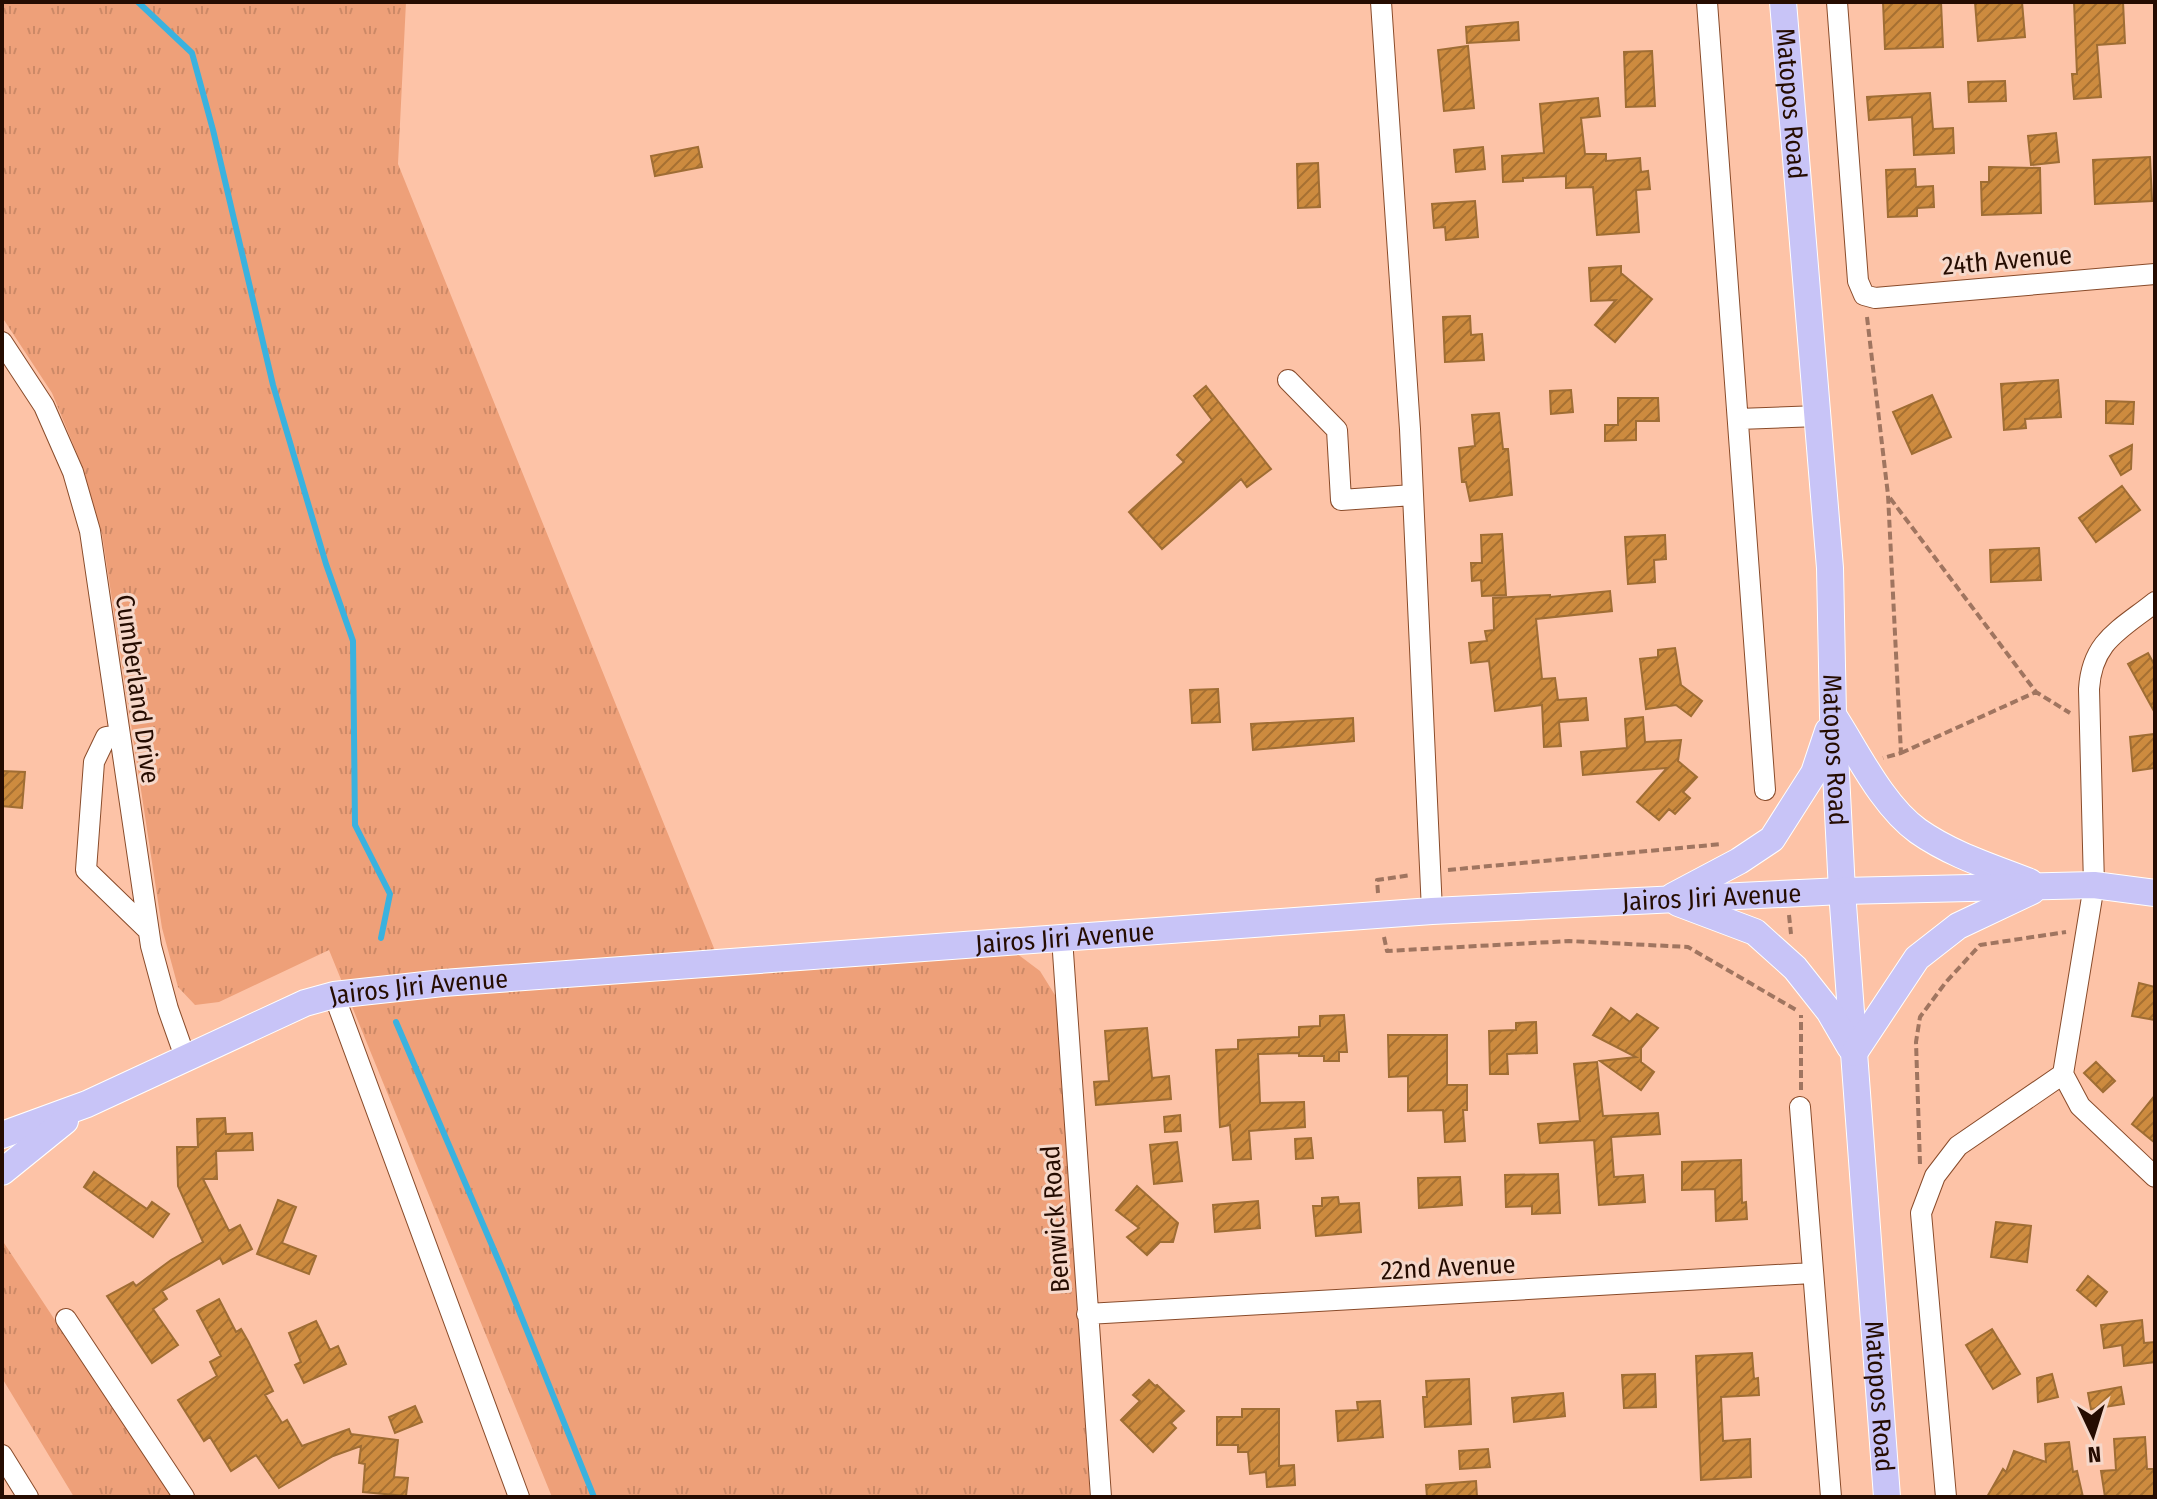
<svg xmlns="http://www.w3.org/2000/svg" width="2157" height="1499" font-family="'Fira Sans Condensed',sans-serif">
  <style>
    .grass { fill: url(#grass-tufts) }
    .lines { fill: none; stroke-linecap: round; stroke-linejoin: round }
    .stream { stroke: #3ab2df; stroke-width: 6 }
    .building { fill: url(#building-hatch); stroke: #9f6d34; stroke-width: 2 }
    .minor-casing { stroke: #894b2a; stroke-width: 22 }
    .major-casing { stroke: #fff; stroke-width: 28 }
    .path { stroke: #a07560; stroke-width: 4; stroke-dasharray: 8 4; stroke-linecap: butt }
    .minor { stroke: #fff; stroke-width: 20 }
    .major { stroke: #c8c4f7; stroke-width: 26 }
    .labels { text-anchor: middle; stroke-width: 6; stroke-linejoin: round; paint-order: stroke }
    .street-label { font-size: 26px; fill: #250c01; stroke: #f6d8ca }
  </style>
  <defs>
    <pattern id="grass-tufts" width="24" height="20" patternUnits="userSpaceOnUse" patternTransform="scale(2)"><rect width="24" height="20" fill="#eea079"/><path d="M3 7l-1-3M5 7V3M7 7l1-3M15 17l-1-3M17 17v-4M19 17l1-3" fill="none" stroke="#cc8967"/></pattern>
    <pattern id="building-hatch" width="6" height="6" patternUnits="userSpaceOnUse" patternTransform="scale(2)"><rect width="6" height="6" fill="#cd8b3f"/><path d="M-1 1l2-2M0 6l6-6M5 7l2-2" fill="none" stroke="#a67032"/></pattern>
  </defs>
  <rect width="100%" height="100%" fill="#fdc3a7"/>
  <path class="grass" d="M2,2H406L398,164L724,973L1016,953L1040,971L1058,1000L1090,1497H552L329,950L219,1002L195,1005L178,987L162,928L102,534L82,466L52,393L2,317Z
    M2,1240L172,1497H74L2,1378Z"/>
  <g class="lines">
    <path class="stream" d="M138,2L192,53L213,130L273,385L326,564L353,641L355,825L390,894L381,938
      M396,1022L503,1271L594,1497"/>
  </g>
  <path class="building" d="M1883,2H1941L1943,47L1885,49Z
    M1975,2H2022L2025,37L1978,41Z
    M2074,2H2123L2125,43L2097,45L2101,97L2074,99L2072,74H2077Z
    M1518,22L1519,40L1467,43L1466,27Z
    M1468,46L1474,108L1444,111L1438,50Z
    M1652,51L1655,106L1626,107L1624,52Z
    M2005,81L2006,101L1969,102L1968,82Z
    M1930,93L1933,129L1953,128L1954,153L1914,155L1912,117L1869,120L1867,97Z
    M1598,98L1600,116L1581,118L1585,154H1606V161L1640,158L1641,172L1648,171L1650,189L1636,190L1639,232L1597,235L1593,187L1566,188V176L1523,178V181L1503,182L1502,156L1544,153L1540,104Z
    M2056,133L2059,162L2031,165L2028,136Z
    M698,147L702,167L655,176L651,156Z
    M1483,147L1485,169L1456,172L1454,150Z
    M2150,157L2152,201L2095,204L2093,160Z
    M1318,163L1320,207L1298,208L1297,164Z
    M1989,167L2040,168L2041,213L1982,215L1981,182H1989Z
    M1915,169L1916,187L1933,186L1934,207L1917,208V216L1888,217L1886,170Z
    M1475,201L1478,237L1446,240L1445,227L1434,228L1432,204Z
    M1621,266V273L1652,299L1615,342L1595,325L1616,300L1591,301L1589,268Z
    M1470,316L1471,335L1482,334L1484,360L1445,362L1443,317Z
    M2058,380L2061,417L2025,419L2026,428L2004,430L2001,384Z
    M1206,386L1271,469L1247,487L1241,479L1162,549L1129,512L1184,462L1177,455L1212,420L1194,396Z
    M1571,390L1573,412L1551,414L1550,391Z
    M1932,395L1951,437L1912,454L1893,412Z
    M1618,398H1658L1659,421H1636V440L1605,441V425H1618Z
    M2106,401L2134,402L2133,424L2106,423Z
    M1499,413L1503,449H1508L1512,495L1470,501L1466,482H1462L1459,448L1475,446L1472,415Z
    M2132,445L2131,469L2121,475L2110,456Z
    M2122,486L2140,510L2096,542L2079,518Z
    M1502,534L1506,595L1482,596L1481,580L1472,581L1471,563H1482L1481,535Z
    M1665,535L1666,559L1654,560L1655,582L1628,584L1625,537Z
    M2039,548L2041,580L1991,582L1990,550Z
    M1610,591L1612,611L1536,619L1542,679L1555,678L1558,700L1586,698L1588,720L1559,722L1561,746L1544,747L1542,705L1495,711L1489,661L1471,663L1469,643L1487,641L1485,631L1494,630L1493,598L1550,595V597Z
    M1675,648L1681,685L1702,701L1691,716L1676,705L1646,709L1640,659L1658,657V650Z
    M2148,653L2155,666V713L2128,664Z
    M1218,689L1220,722L1192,723L1190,690Z
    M1643,717L1645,742L1681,740L1678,761L1697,777L1683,792L1690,798L1675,814L1669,809L1659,820L1637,802L1667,768L1583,775L1581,752L1627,748L1625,719Z
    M1353,718L1354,741L1253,750L1251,724Z
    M2155,734V768L2133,771L2130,737Z
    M2,771L25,772L22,808L2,806Z
    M2139,983L2155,987V1020L2132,1016Z
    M1611,1008L1630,1022L1637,1014L1658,1028L1641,1048V1062L1654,1072L1641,1090L1600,1061L1636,1057L1593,1035Z
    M1344,1015L1347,1052H1339V1061H1324V1056H1299V1053L1258,1054L1260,1103L1304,1102L1305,1127L1249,1131L1251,1159L1233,1160L1230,1125L1220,1127L1216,1050L1238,1049V1040L1299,1037V1027L1320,1026V1016Z
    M1536,1022L1537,1053L1507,1054L1508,1074H1490L1489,1031L1516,1030V1023Z
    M1147,1028L1152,1078L1169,1076L1171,1099L1096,1105L1094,1082L1109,1081L1105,1031Z
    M1388,1035H1447V1085H1467V1110H1463L1465,1141L1445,1142L1443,1110L1408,1111V1076L1389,1077Z
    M1597,1062L1603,1116L1658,1113L1660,1134L1611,1137L1614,1177L1643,1175L1645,1202L1599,1205L1594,1140L1540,1143L1538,1124L1580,1121L1574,1064Z
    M2096,1062L2115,1081L2103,1092L2084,1073Z
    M2155,1095V1143L2132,1124Z
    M1180,1115L1181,1131L1165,1132L1164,1117Z
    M225,1118L226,1134L252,1133L253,1150L216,1151L217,1179H203L229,1231L240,1225L252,1249L223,1264L220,1258L162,1291L167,1299L153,1309L178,1345L152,1363L107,1296L133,1282L136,1286L171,1260L203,1242L178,1186L177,1147H198L197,1119Z
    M1311,1138L1313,1158L1296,1159L1295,1139Z
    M1177,1142L1182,1181L1154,1184L1150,1145Z
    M1741,1160L1742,1203L1746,1202L1747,1219L1716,1221L1715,1189L1682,1190V1162Z
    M94,1172L147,1209L152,1202L169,1214L153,1237L84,1187Z
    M1558,1174L1560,1213L1532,1214V1206L1506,1207L1505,1175Z
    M1460,1177L1462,1205L1419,1208L1418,1178Z
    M1137,1186L1178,1223L1173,1242H1160L1147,1255L1127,1237L1139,1228L1116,1210Z
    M1338,1197L1339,1204L1359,1203L1361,1232L1316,1236L1313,1206H1322V1198Z
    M278,1200L296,1207L282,1243L316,1256L309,1274L257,1254Z
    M1258,1201L1260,1228L1215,1232L1213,1205Z
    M1996,1222L2031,1226L2027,1262L1991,1257Z
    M2088,1276L2107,1292L2096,1306L2077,1290Z
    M219,1299L236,1332L241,1329L248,1341L273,1391L265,1395L282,1423L287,1420L302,1446L349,1429L351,1434L398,1440L394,1477L408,1478L406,1496L363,1492L365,1464L359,1463L361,1446L333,1456L279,1488L256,1455L231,1471L210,1437L204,1441L178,1400L217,1376L210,1362L221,1356L197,1311Z
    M2142,1320L2144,1343L2155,1342V1362L2124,1366L2122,1345L2104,1348L2101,1325Z
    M316,1321L330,1350L338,1346L346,1364L304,1383L295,1365L301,1362L289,1333Z
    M1992,1329L2020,1374L1993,1389L1966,1345Z
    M1752,1353L1754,1379L1758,1378L1759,1395L1721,1397L1723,1441L1750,1439L1751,1477L1701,1480L1696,1356Z
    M1655,1374L1656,1407L1624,1408L1622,1375Z
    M2052,1374L2058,1397L2038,1402L2037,1378Z
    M1469,1379L1471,1424L1425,1427L1423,1397H1427L1426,1381Z
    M1149,1380L1155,1386L1157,1385L1184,1411L1171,1423L1176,1428L1153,1452L1121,1420L1140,1401L1133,1395Z
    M2121,1387L2124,1404L2091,1409L2088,1393Z
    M1563,1393L1565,1416L1514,1422L1512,1398Z
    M1380,1401L1383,1437L1338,1441L1336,1411L1358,1410L1357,1402Z
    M415,1406L422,1422L395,1433L389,1417Z
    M1242,1409H1279V1466L1294,1465L1295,1485L1267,1487L1266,1472L1250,1474L1248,1452H1238V1445H1217V1417H1242Z
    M2145,1437L2147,1469H2155V1497H2105L2101,1471L2116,1470L2114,1439Z
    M2069,1442L2073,1472L2077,1471L2083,1497H1987L2003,1469L2006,1472L2014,1451L2046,1462L2045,1444Z
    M1488,1449L1490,1467L1460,1469L1459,1451Z
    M1476,1481L1477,1497H1427L1426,1485Z"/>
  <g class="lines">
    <defs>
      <path id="minor" d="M1381,2L1410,429L1432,911
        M1707,2L1765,790
        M1837,2L1858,281L1864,295L1875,298L2155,274
        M2,342L44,406L73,472L90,531L151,946L168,1009L185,1057
        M1288,380L1337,430L1341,500L1413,495
        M1738,419L1819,416
        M2155,602C2120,630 2092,641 2089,689L2094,885L2063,1074L2080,1106L2155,1177
        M118,735L106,737L94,762L86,870L148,930
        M1062,938L1101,1497
        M334,995L519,1497
        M1800,1107L1831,1497
        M1087,1314L1812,1273
        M66,1319L184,1497
        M2,1455L28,1497
        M1946,1497L1921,1213L1935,1176L1958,1146L2063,1074"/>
      <g id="major">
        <path id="s1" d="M1783,2L1830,568L1833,715L1842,891L1887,1497"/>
        <path d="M1835,718C1858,754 1883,806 1918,831C1952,855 1992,867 2030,882"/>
        <path d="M1673,896L1739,861L1772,839L1814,773L1828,731"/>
        <path d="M1678,903L1755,932L1795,968L1829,1011L1850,1047"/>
        <path d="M1854,1053L1917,958L1958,926L2032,891"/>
        <path id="s2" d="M2,1135L87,1104L305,1003L334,995L443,983L1432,911L1842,891L2094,885L2155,893"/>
        <path d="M2,1172L65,1121"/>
      </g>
    </defs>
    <use href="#minor" class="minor-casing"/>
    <use href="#major" class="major-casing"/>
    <path class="path" d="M1867,317L1888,495L1901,753L1883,758
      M1890,498L2036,692L2070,713
      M1901,753L2036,692
      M1448,870L1722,844
      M1378,893L1377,880L1411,875
      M1789,915L1791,934
      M1384,937L1387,951L1569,941L1688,947L1798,1011
      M1801,1090V1015
      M1920,1164L1916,1042L1920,1017L1946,982L1980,945L2066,932"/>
    <use href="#minor" class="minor"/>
    <use href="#major" class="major"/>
  </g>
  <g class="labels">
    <g class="street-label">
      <text dy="9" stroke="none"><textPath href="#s1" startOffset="102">Matopos Road</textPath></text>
      <text transform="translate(2007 260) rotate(-5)" y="9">24th Avenue</text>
      <text transform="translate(138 689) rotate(82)" y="9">Cumberland Drive</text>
      <text dy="9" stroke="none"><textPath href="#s1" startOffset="750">Matopos Road</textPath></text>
      <text dy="9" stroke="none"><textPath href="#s2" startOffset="1742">Jairos Jiri Avenue</textPath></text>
      <text dy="9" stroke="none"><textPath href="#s2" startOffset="1094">Jairos Jiri Avenue</textPath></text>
      <text dy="9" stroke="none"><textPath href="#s2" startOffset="446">Jairos Jiri Avenue</textPath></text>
      <text transform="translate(1055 1219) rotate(-94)" y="9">Benwick Road</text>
      <text transform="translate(1448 1267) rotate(-3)" y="9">22nd Avenue</text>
      <text dy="9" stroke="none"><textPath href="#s1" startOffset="1398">Matopos Road</textPath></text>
    </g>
  </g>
  <rect width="2157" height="1499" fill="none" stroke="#250c01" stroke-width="8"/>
  <g transform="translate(2093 1435) rotate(176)" stroke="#f6d8ca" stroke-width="6" paint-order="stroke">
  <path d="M0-6L14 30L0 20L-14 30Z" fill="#250c01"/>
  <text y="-12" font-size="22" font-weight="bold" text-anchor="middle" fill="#250c01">N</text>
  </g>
</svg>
